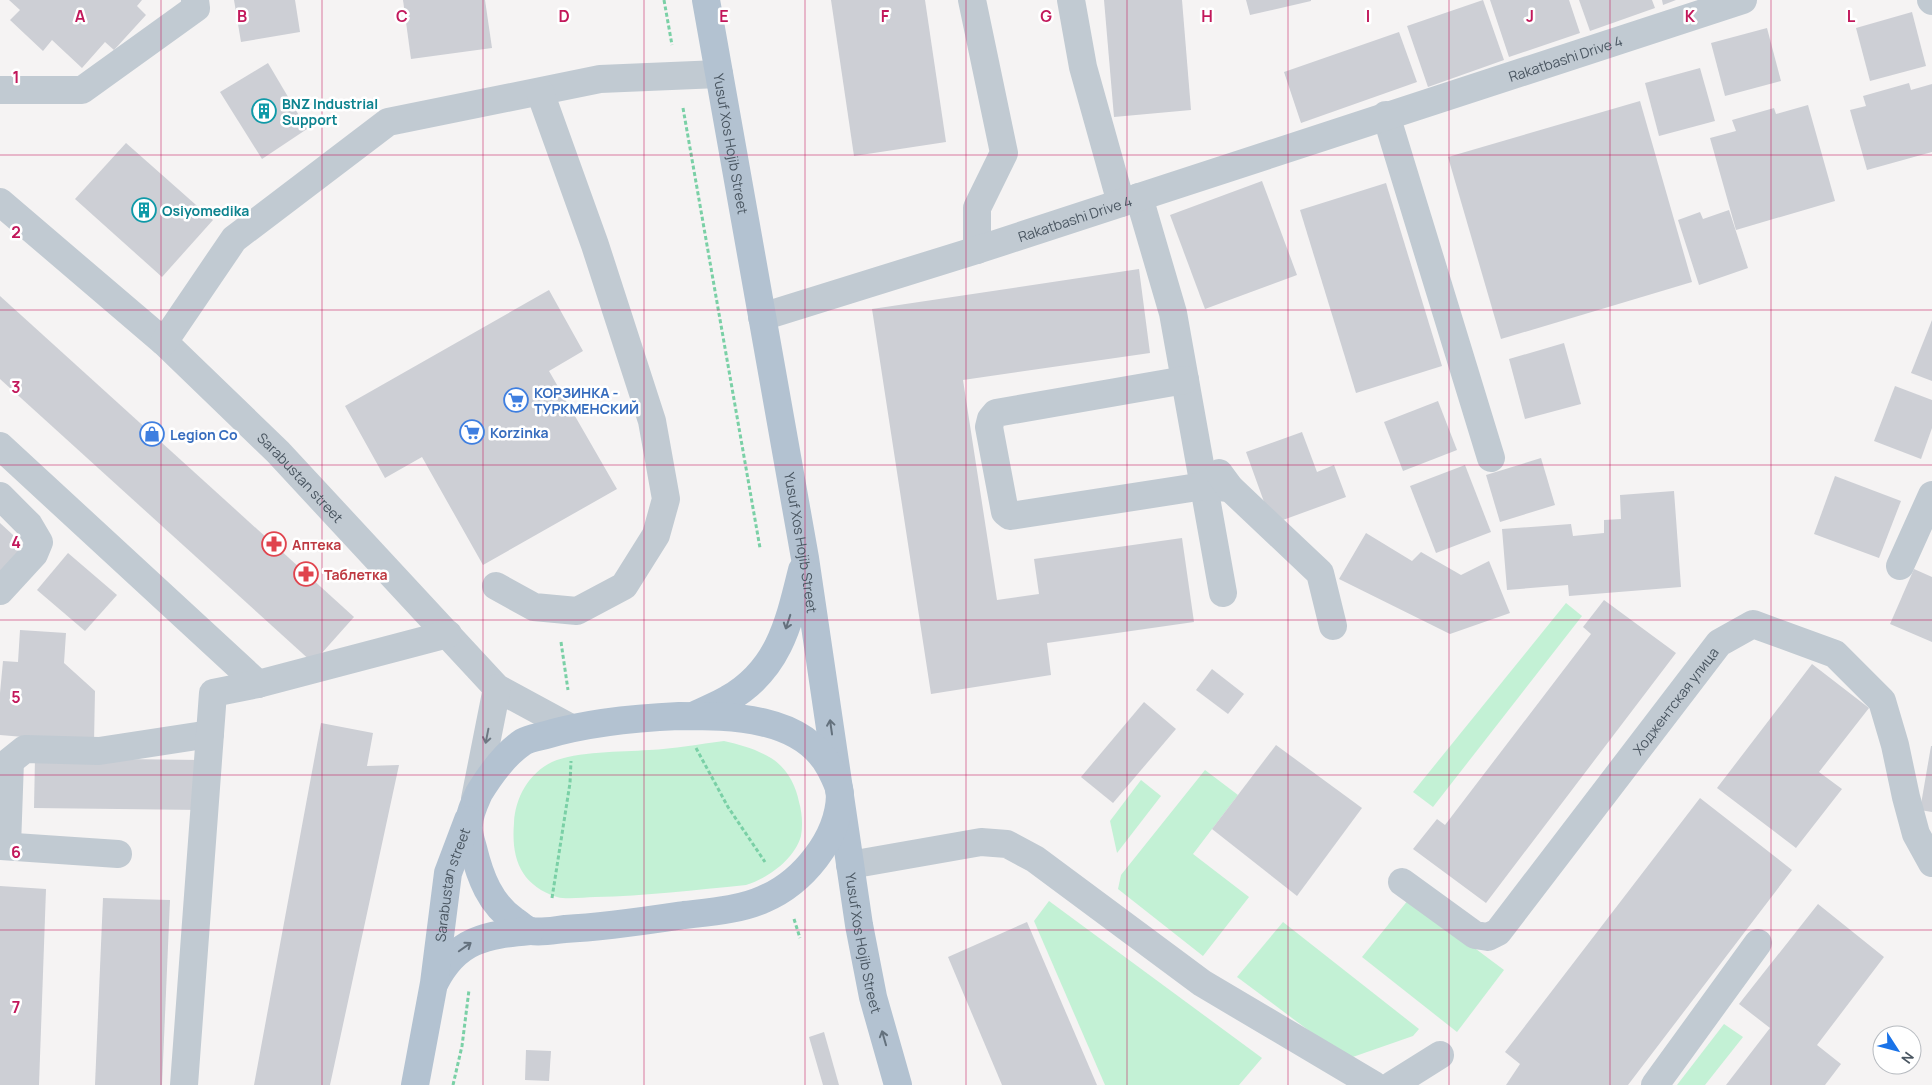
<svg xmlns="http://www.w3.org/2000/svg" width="1932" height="1085" font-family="Manrope,sans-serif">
<rect width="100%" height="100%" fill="#f5f3f3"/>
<g fill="#c3f1d5">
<path d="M1566,603L1582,616L1433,807L1413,792Z"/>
<path d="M724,741C741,745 756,749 771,758C786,767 796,785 799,802C802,812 803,825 801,836C794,860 768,878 746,885C696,890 645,896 595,897C584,897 568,900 557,897C521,885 511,859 514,823C515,798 529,773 552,762C577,751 621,752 649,750C674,749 699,744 724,741Z"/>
<path d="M1205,770L1238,795L1193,854L1249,897L1203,956L1118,889L1121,875Z"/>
<path d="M1141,780L1161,796L1117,853L1110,821Z"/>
<path d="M1409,899L1504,970L1457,1032L1362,957Z"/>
<path d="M1049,901L1262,1058L1239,1085H1105L1034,921Z"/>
<path d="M1283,922L1419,1029L1413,1036L1347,1059L1237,977Z"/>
<path d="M1724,1024L1743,1037L1705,1085H1677Z"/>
</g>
<g fill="#cdcfd5">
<path d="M9,0H142L137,6L146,15L114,50L105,42L82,68L52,40L43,51L10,20L20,10Z"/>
<path d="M234,0H295L300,32L241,42Z"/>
<path d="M403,0H485L492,48L411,59Z"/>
<path d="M831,0H925L946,142L854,156Z"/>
<path d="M1104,0H1182L1191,110L1114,117Z"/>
<path d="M1246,0H1311V1L1250,15Z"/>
<path d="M1483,0L1504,60L1428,87L1407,26Z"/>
<path d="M1490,0H1569L1580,33L1509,57Z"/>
<path d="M1579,0H1652L1655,8L1590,31Z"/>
<path d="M1662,0H1676L1663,5Z"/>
<path d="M1912,12L1926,66L1870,81L1856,28Z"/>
<path d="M1767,28L1781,81L1725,96L1711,43Z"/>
<path d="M1399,32L1417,82L1301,123L1284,72Z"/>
<path d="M268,63L307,129L262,159L220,92Z"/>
<path d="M1700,68L1715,121L1659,136L1645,83Z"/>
<path d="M1909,83L1911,90L1932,84V152L1867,170L1850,110L1866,106L1863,96Z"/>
<path d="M1640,101L1692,282L1501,339L1448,157Z"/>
<path d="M1808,105L1835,201L1736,230L1710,138L1736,131L1732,120L1774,108L1776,114Z"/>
<path d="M126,143L213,220L162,277L75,199Z"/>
<path d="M1262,181L1297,275L1205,309L1170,215Z"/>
<path d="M1386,183L1442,366L1356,393L1300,210Z"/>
<path d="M1729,210L1748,268L1699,285L1678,220L1700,212L1703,219Z"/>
<path d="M1139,269L1150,353L963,380L997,600L1039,594L1034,559L1182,538L1194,622L1047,643L1051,675L931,694L872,309Z"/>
<path d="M549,290L583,351L549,371L617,489L483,565L422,457L385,478L345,406Z"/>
<path d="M0,296L354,617L313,663L0,379Z"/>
<path d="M1932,320V381L1911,373Z"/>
<path d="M1564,343L1581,404L1525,419L1509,359Z"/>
<path d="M1895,386L1932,400V428L1921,459L1874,441Z"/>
<path d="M1438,401L1457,450L1403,471L1384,422Z"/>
<path d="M1302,432L1317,472L1334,465L1346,497L1272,524L1246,452Z"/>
<path d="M1541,458L1555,505L1500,522L1486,475Z"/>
<path d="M1465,465L1491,532L1436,553L1410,486Z"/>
<path d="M1835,476L1901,501L1879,558L1814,534Z"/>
<path d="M1674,491L1681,587L1569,596L1568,585L1507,590L1502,529L1571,524L1573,536L1604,533V520L1621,519L1620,495Z"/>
<path d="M0,523L25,546L0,574Z"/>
<path d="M1366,533L1412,561L1421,552L1461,575L1489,561L1510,613L1450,634L1339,579Z"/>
<path d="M68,553L117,595L85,631L37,590Z"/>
<path d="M1914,569L1932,577V642L1890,624Z"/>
<path d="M1604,600L1676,653L1486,903L1413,849L1437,819L1445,825L1591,634L1583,627Z"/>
<path d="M20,630L66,633L64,663L95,691L94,743L0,735V693L3,661L18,662Z"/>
<path d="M1812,664L1869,708L1819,772L1842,789L1796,848L1717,788Z"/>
<path d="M1212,669L1244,694L1228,714L1196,690Z"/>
<path d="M1144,702L1176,729L1113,803L1081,777Z"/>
<path d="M321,723L373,733L367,766L399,765L330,1085H254Z"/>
<path d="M1276,745L1362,808L1297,896L1212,829Z"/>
<path d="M1931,746H1932V812L1920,810Z"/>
<path d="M35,758L203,760L202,810L34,808Z"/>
<path d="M1700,798L1792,870L1628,1085H1506L1520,1064L1505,1052Z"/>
<path d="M0,886L46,889L39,1085H0Z"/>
<path d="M103,898L170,900L162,1085H95Z"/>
<path d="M1818,904L1884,957L1817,1045L1841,1064L1825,1085H1726L1770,1028L1739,1004Z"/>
<path d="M1027,922L1097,1085H1002L948,957Z"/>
<path d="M824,1032L839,1085H823L809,1037Z"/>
<path d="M526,1050L551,1051L549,1081L525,1080Z"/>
</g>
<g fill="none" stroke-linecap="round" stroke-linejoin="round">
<g stroke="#7ad0a6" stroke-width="3" stroke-dasharray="4 2.5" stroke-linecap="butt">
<path d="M664,0L672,45"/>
<path d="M683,108L760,548"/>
<path d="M561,642L568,690"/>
<path d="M696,748L728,807L765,862"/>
<path d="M552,898L570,783L571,761"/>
<path d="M794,919L800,938"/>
<path d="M453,1085L462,1046L469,990"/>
</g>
<g stroke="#c1cad2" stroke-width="28">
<path d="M972,0L1004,153L977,208V250"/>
<path d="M1071,0L1083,67L1121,203"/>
<path d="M1931,0L1932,1"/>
<path d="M0,90H82L196,8L195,0"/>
<path d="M1386,115L1491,458"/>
<path d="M1139,197L1173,313L1223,593"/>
<path id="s1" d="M0,202L164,342L278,452L497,688L571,728"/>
<path id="s2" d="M762,317L977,250L1743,0"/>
<path d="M164,342L234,239L388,122L600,79L719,74"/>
<path d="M1185,380L996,413L991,419L989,427L1005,512L1010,516L1204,486L1230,488"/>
<path d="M0,446L258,684"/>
<path d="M1219,473L1230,488L1320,573L1333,626"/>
<path d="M0,496L29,525L39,542L34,554L0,591"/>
<path d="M1900,566L1932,495"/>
<path d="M496,586L534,607L577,611L624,586L656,535L666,499L652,421L595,245L540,92"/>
<path d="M475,799L497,688"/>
<path d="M0,846L118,854"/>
<path d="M7,846L10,761L25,749L99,751L210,734"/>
<path d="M850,865L981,842L1007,844L1035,859L1202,983L1374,1085"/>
<path id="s3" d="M1402,882L1475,935L1488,937L1498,932L1719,643L1753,624L1835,654L1882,701L1895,745L1906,797L1916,834L1932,863"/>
<path d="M184,1085L213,693L258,684L448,634"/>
<path d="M1392,1085L1440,1055"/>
<path d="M1655,1085L1758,943"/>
</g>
<g stroke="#b3c2d1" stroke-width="28">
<path id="s4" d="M706,0L805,558L859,925L873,997L898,1085"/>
<path d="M697,714C707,709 718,705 728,699C779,670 789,623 802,570"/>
<path d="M679,716C731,716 802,716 830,768C834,776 840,787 840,795C839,839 802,883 764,899C740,910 710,912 684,915C644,921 605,927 565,929C555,930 541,933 531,931C526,930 519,924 515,921C490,904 480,877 473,848C471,841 468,832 469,825C469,814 475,802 479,793C490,775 505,754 523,742C530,738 539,737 546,735C589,722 635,718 679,716Z"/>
<path d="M435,982C457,939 486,935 530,931"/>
<path id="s5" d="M415,1085L434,983L448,873L468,820"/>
</g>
</g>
<defs><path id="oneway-shaft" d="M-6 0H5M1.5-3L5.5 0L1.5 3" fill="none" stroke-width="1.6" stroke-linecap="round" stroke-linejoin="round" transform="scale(1.25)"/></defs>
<g stroke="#64717d">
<use href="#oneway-shaft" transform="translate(788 622) rotate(108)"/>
<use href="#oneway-shaft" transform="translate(831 727) rotate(-98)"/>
<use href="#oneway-shaft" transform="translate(465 947) rotate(-35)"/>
<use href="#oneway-shaft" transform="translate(884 1038) rotate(-106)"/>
</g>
<use stroke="#6e7983" href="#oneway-shaft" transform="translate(487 736) rotate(101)"/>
<path fill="none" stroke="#c2185b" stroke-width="1" stroke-opacity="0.55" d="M161,0V1085M322,0V1085M483,0V1085M644,0V1085M805,0V1085M966,0V1085M1127,0V1085M1288,0V1085M1449,0V1085M1610,0V1085M1771,0V1085M0,155H1932M0,310H1932M0,465H1932M0,620H1932M0,775H1932M0,930H1932"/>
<defs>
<g id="building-ring" transform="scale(1.25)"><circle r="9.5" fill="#fff" stroke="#0f9aa8" stroke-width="1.5"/><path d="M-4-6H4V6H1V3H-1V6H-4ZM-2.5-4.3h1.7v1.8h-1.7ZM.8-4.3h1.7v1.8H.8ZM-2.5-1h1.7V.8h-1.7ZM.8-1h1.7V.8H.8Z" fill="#0f9aa8"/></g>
<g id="supermarket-ring" transform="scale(1.25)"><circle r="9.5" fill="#fff" stroke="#3f7fe0" stroke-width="1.5"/><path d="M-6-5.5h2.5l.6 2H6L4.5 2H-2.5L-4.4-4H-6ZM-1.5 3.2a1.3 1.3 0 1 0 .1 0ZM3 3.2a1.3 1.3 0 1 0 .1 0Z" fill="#3f7fe0"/></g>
<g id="shop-ring" transform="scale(1.25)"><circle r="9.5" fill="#fff" stroke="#3f7fe0" stroke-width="1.5"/><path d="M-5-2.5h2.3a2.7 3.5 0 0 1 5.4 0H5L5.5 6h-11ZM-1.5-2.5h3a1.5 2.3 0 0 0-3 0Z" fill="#3f7fe0"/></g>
<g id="pharmacy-ring" transform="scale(1.25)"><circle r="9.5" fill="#fff" stroke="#e0444e" stroke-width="1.5"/><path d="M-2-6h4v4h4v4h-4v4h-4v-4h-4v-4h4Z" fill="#e0444e"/></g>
</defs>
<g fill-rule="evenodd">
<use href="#building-ring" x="264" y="111"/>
<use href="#building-ring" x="144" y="210"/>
<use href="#supermarket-ring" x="516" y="400"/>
<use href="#supermarket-ring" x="472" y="432"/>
<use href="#shop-ring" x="152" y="434"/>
<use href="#pharmacy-ring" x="274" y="544"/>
<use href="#pharmacy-ring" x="306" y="574"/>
</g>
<g text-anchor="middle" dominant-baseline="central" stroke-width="5" stroke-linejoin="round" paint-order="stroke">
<g font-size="14" fill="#4a5661" stroke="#fff">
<text stroke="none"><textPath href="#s2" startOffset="844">Rakatbashi Drive 4</textPath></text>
<text stroke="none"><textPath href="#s4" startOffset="146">Yusuf Xos Hojib Street</textPath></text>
<text stroke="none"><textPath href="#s2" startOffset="328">Rakatbashi Drive 4</textPath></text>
<text stroke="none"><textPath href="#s1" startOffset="408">Sarabustan street</textPath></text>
<text stroke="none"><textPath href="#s4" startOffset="551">Yusuf Xos Hojib Street</textPath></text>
<text stroke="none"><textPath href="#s3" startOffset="406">Ходжентская улица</textPath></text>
<text stroke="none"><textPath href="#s5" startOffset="204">Sarabustan street</textPath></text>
<text stroke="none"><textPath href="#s4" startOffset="956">Yusuf Xos Hojib Street</textPath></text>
</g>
<g font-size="14" font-weight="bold" fill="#0d838f" stroke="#fff" text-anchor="start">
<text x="282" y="103">BNZ Industrial<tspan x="282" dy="16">Support</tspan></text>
<text x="162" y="210">Osiyomedika</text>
</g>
<g font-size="14" font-weight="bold" fill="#366cbe" stroke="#fff" text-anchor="start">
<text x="534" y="392">КОРЗИНКА -<tspan x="534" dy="16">ТУРКМЕНСКИЙ</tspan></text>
<text x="490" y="432">Korzinka</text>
<text x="170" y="434">Legion Co</text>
</g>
<g font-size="14" font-weight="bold" fill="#be3a42" stroke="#fff" text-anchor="start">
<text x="292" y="544">Аптека</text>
<text x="324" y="574">Таблетка</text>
</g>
</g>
<g font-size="16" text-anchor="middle" font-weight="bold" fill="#c2185b" stroke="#fff" stroke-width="5" stroke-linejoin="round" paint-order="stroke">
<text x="80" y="22">A</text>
<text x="242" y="22">B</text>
<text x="402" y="22">C</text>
<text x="564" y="22">D</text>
<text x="724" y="22">E</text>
<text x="885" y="22">F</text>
<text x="1046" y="22">G</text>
<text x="1207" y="22">H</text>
<text x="1368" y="22">I</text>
<text x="1530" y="22">J</text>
<text x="1690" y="22">K</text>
<text x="1851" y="22">L</text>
<text x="16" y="83">1</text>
<text x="16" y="238">2</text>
<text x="16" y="393">3</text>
<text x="16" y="548">4</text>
<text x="16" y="703">5</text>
<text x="16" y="858">6</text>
<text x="16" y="1013">7</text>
</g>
<g transform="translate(1897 1050) rotate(126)"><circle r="24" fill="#ffffff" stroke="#b7bbc0"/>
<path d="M0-4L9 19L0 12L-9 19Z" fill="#1a73e8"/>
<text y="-8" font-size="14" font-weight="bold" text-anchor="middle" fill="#4a5661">N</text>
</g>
</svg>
